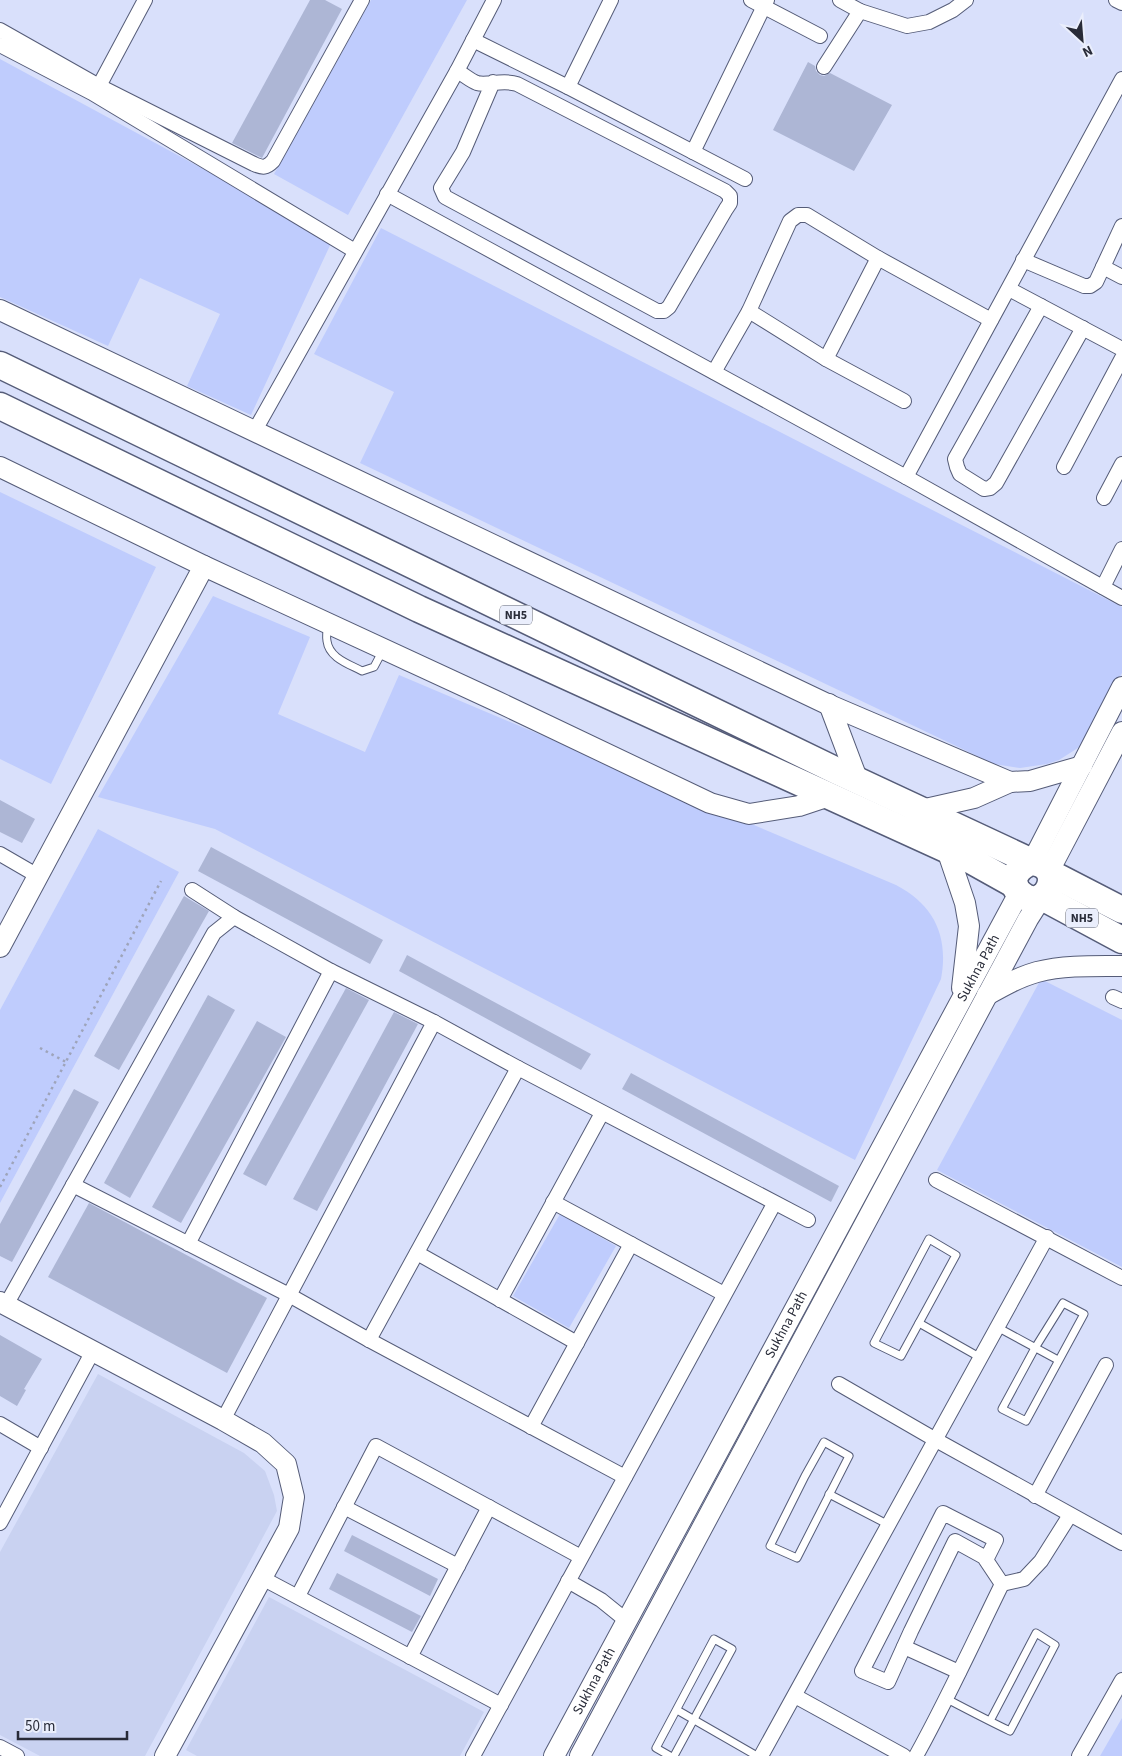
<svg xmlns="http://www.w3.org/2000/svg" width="1122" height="1756" font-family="'Source Sans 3',sans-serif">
<rect width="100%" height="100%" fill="#d9e0fb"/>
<g fill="#c9d2f1">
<path d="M98,1374L244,1453L265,1471L274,1495L277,1511L145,1756H40L0,1735V1552Z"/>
<path d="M269,1597L484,1712L460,1756H197L186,1750Z"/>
</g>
<g fill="#bfccfd">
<path d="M371,0H467L348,215L274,174Z"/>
<path d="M0,59L333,239L251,415L187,386L220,314L140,278L108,346L0,297Z"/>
<path d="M381,228L1122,607V673L1081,746L1059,760L1047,764L1020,768L994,764L360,463L394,392L314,354Z"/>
<path d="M0,492L156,567L51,784L0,759Z"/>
<path d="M213,596L310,637L278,714L365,752L399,675L896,885C934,905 949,936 941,979L855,1160L215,829L98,797Z"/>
<path d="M98,829L179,872L0,1203V1010Z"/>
<path d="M1041,979L1122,1020V1267L937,1170Z"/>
<path d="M560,1214L616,1246L569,1328L513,1296Z"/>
<path d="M1122,1718V1756H1100Z"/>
</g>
<g fill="#adb6d5">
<path d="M310,0H325L342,9L262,158L232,143Z"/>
<path d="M808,62L815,66L816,71L820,75L824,76L830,73L892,105L854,171L773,130Z"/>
<path d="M0,800L35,819L22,843L0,832Z"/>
<path d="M211,847L383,940L370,964L198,871Z"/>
<path d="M184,896L209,911L119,1070L94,1056Z"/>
<path d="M407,955L591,1054L581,1070L399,971Z"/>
<path d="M346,988L369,1000L266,1186L243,1174Z"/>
<path d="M208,995L235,1010L130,1198L104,1183Z"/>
<path d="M394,1012L418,1024L317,1211L293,1199Z"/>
<path d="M257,1021L286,1037L181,1223L152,1207Z"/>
<path d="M631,1073L839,1186L831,1202L622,1089Z"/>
<path d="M74,1089L99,1102L12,1262L0,1256V1224Z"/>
<path d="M89,1203L267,1298L227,1373L48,1277Z"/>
<path d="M0,1335L42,1359L24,1389L26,1390L17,1406L0,1396Z"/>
<path d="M352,1535L438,1579L430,1596L344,1551Z"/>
<path d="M337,1573L421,1616L412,1632L329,1589Z"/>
</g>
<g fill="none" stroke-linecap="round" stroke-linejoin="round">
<g stroke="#555c78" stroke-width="9">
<g id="lane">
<path d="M328,625C327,630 326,636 327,641C329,658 349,664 362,671L374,667L383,650"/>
<path d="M929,1239L956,1255L901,1356L874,1343Z"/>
<path d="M1063,1303L1084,1314L1026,1421L1002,1409L1035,1348Z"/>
<path d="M919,1323L981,1358"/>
<path d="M997,1327L1058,1360"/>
<path d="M824,1442L849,1456L797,1558L770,1546L805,1476Z"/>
<path d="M829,1494L889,1525"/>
<path d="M947,1699C968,1710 989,1721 1010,1731L1055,1645L1036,1633L990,1721"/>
<path d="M677,1710L757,1756"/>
<path d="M670,1756L656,1748L714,1639L732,1649L674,1756"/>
</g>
</g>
<g stroke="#555c78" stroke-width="16">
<g id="street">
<path d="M751,0L820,36"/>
<path d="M840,0L860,11L907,26L929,22L953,10L966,0"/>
<path d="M1116,0L1122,3"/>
<path d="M0,30L99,86L145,0"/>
<path d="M473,40L568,87L745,179"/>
<path d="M0,45L92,93L355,251"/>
<path d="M824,67L860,11"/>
<path d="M457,71C463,74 471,81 477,83C487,86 503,79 517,84L725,191L730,196V203L726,209L669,307L664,311H657L445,197L441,188L463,152L493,82"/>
<path d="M99,86L254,164C263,168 266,168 273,161L362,0"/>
<path d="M568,87L611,0"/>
<path d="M693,152L767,0"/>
<path d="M387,194L906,477L1122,598"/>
<path d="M1023,260L1084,286H1090L1096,282L1122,226"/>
<path d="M1103,267L1122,277"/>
<path d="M1009,289L1122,349"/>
<path d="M1041,306L955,459L957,467L960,474L984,489L990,488L996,483L1083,328"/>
<path d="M749,311L826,359L878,258"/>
<path d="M826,359L904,401"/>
<path d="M714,372L749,311L790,221L798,215H807L878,258L991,320"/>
<path d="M254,432L457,71L494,0"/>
<path d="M1064,467L1122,358"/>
<path d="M906,477L1122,79"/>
<path d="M1104,498L1122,464"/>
<path d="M1103,587L1122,549"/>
<path d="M0,854L38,876"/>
<path d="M192,890L234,917"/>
<path d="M1113,997L1122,1001"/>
<path d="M936,1180L1122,1278"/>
<path d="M73,1185L289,1295L369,1340L625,1477"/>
<path d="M553,1202L724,1294"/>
<path d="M188,1244L331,971"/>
<path d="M417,1253L577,1343"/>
<path d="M500,1300L602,1113"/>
<path d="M6,1305L214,933L234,917L331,971L434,1022L518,1068L808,1220"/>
<path d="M369,1340L518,1068"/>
<path d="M839,1384L936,1440L1122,1543"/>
<path d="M223,1420L434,1022"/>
<path d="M0,1424L41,1448"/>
<path d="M531,1427L631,1244"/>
<path d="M1035,1496L1106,1365"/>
<path d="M344,1507L458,1566"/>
<path d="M0,1523L93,1351"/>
<path d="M986,1560L996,1540L943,1513L862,1671L888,1682L911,1631L955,1541L984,1557L1002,1584"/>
<path d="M262,1578L501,1705"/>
<path d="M568,1581L601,1600L627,1621"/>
<path d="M1002,1584L1024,1579L1041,1561L1070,1515"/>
<path d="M298,1596L376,1446L581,1557"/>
<path d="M904,1647L959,1672"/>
<path d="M410,1657L489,1507"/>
<path d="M795,1696L904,1756"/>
<path d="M0,1747L17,1756"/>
<path d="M473,1756L774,1204"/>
<path d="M761,1756L1047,1237"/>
<path d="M916,1756C947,1700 974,1641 1002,1584"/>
<path d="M1079,1756L1122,1680"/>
</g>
</g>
<g stroke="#555c78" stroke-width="22">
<g id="secondary">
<path d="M0,310L825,703L1010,782L1030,781L1082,766"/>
<path d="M0,467L204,566L496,701L710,803L749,814L799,806L829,796"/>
<path d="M829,704L858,781"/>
<path d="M921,810L974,798L1010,782"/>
<path d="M947,850L965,903L969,926L962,988"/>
<path d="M1032,862L1122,687"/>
<path d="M1049,871L1122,732"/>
<path d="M0,947L204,566"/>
<path d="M987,995C1003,986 1019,977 1037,972C1064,965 1094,966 1122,966"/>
<path d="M0,1302L223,1420L263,1443L286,1464L294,1497L289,1528L165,1756"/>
<path id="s1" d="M554,1756L1019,893"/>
<path d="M580,1756L1028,919L1042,897"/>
</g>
</g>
<g stroke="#555c78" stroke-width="29">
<g id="highway">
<path d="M0,365L837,771L1032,862C1068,866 1046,915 1021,894C1006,882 1018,866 1032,862"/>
<path d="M0,406L419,609L972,861L1015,885"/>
<path d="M1050,873L1122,910"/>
<path d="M1042,897L1122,940"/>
</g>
</g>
<g stroke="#9ea4ba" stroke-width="2.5" stroke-dasharray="2.5 4" stroke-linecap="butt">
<path d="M40,1048L66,1062"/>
<path d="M0,1187L161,881"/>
</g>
<use href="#lane" stroke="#fff" stroke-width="7"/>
<use href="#street" stroke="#fff" stroke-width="14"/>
<use href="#secondary" stroke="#fff" stroke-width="20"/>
<use href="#highway" stroke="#fff" stroke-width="26"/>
</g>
<g text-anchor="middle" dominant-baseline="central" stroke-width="4" stroke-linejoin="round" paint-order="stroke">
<g fill="#eaeefc" stroke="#626673" stroke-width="1">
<rect x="500" y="605.5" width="32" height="19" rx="4"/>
<rect x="1066" y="908.5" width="32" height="19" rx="4"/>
</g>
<g font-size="12" font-weight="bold" fill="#282b38">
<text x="516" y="615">NH5</text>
<text x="1082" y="918">NH5</text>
</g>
<g font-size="14" fill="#282b38" stroke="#eaeefc">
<text stroke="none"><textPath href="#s1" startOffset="895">Sukhna Path</textPath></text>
<text stroke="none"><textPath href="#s1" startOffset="490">Sukhna Path</textPath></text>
<text stroke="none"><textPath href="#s1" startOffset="85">Sukhna Path</textPath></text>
</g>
</g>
<g transform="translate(1082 40) rotate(154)" stroke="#eaeefc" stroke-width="4" paint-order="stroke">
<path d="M0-4L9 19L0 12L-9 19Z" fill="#282b38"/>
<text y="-8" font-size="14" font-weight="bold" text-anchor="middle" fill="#282b38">N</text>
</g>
<path d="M18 1731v8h109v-8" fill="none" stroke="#282b38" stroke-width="2.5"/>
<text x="25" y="1731" font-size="15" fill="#282b38" stroke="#eaeefc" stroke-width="4" paint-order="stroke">50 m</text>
</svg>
